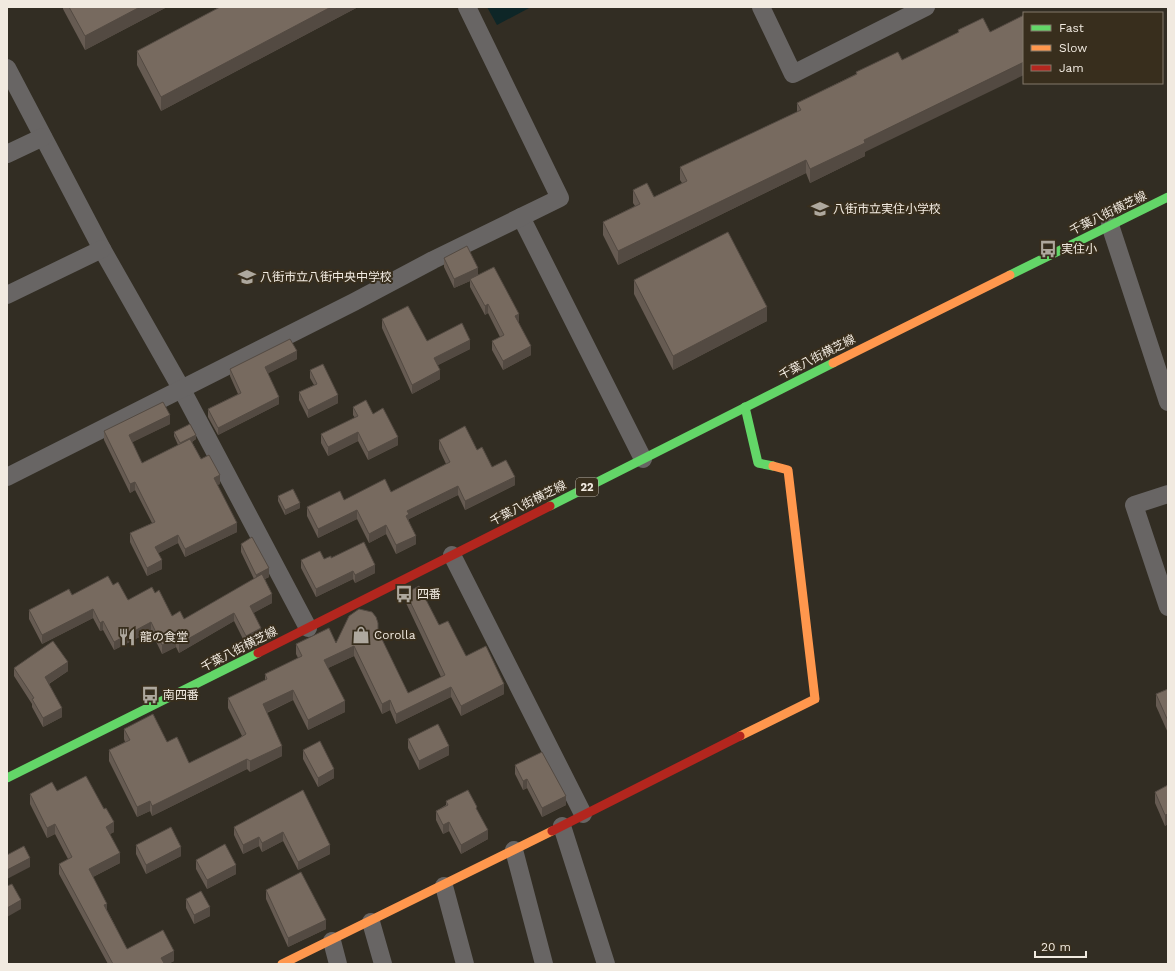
<svg xmlns="http://www.w3.org/2000/svg" width="1175" height="971" font-family="'Work Sans','Noto Sans JP',sans-serif">
<rect width="100%" height="100%" fill="#322d23"/>
<path fill="#0e2627" d="M487,7H531L497,25Z"/>
<g fill="none" stroke-linecap="round" stroke-linejoin="round">
<g stroke="#686564" stroke-width="18">
<path d="M761,7L793,74L926,7"/>
<path d="M7,68L102,249L181,388L308,628"/>
<path d="M7,154L43,137"/>
<path d="M521,217L643,459"/>
<path d="M1110,225L1168,402"/>
<path d="M7,295L102,249"/>
<path d="M7,477L354,302L433,260L560,198L467,7"/>
<path d="M1168,494L1134,505L1168,607"/>
<path d="M452,555L583,814"/>
<path d="M562,826L606,964"/>
<path d="M514,850L544,964"/>
<path d="M444,886L465,964"/>
<path d="M371,922L383,964"/>
<path d="M332,941L338,964"/>
</g>
<g stroke="#63d668" stroke-width="9">
<path d="M1010,275L1168,197"/>
<path d="M745,407L758,463L773,466"/>
<path d="M550,506L833,363"/>
<path d="M7,778L258,653"/>
</g>
<g stroke="#ff974d" stroke-width="9">
<path d="M833,363L1010,275"/>
<path d="M740,736L815,699L788,470L773,466"/>
<path d="M282,964L552,831"/>
</g>
<g stroke="#b3261e" stroke-width="9">
<path d="M258,653L550,506"/>
<path d="M552,831L740,736"/>
</g>
</g>
<g fill="#665b52">
<path d="M63,7H167L85,50L63,9Z"/>
<path d="M220,7H358L161,111L137,65V51Z"/>
<path d="M983,18L865,152V156L810,183L806,173L618,265L603,235V222L635,206L633,203V190L654,197L682,183L680,180V167L797,112V103L856,74V72L902,60L958,33V30Z"/>
<path d="M444,258L478,275L519,323L531,355L503,370L492,350V341L500,337L488,313L485,315L470,287V281L454,288L444,267Z"/>
<path d="M634,280L767,321L673,370L634,294Z"/>
<path d="M382,319L427,341L470,349L438,365L440,379L412,394L382,328Z"/>
<path d="M297,359L268,373L279,404L218,435L208,417V409L238,394L230,376V369Z"/>
<path d="M310,370L338,403L308,418L299,400V392L314,385L310,378Z"/>
<path d="M353,407L373,414L398,445L368,460L358,441L328,456L321,443V434L355,418L353,415Z"/>
<path d="M170,424L132,442L142,463L178,445L174,436V432L196,439L192,442L201,459L220,484L217,485L237,532L185,557L178,543L158,553L162,569L147,576L130,542V533L152,523L135,490L130,493L104,440V431Z"/>
<path d="M439,440L477,450L492,467L515,485L465,510L458,495L409,519V521L416,544L396,554L386,534L369,543L357,519L318,538L307,516V507L344,500L391,492L446,464L439,449Z"/>
<path d="M278,496L300,508L285,515L278,501Z"/>
<path d="M241,544L269,577L265,579L272,603L253,613L261,637L246,645L234,621L179,653L176,647L162,654L151,631L114,650L103,630L100,631L93,618L42,644L29,619V610L72,595L113,585L128,600L155,593L172,616L184,619L254,579L241,552Z"/>
<path d="M331,558L375,573L355,583L353,579L316,597L301,568V560L324,559Z"/>
<path d="M406,593L439,625L466,656L504,694L461,716L451,697L396,724L390,710L382,714L354,656L328,668L345,712L308,730L293,700L267,713L282,756L250,772L247,769L152,816L150,811L137,817L109,761V750L125,742L124,739V729L167,742L189,763L238,739L242,736L228,708V698L265,680V674L298,658L296,654V644L336,643L378,632L408,693L441,677L406,603Z"/>
<path d="M14,668L68,671L49,684L62,717L43,727L32,707V704L14,676Z"/>
<path d="M1168,689V733L1156,706V694Z"/>
<path d="M408,739L449,755L419,770L408,748Z"/>
<path d="M303,750L334,778L318,787L303,759Z"/>
<path d="M515,765L566,805L542,817L527,788L523,790L515,774Z"/>
<path d="M1168,785V824L1165,826L1155,803V792Z"/>
<path d="M303,790L330,854L298,870L283,841L262,852L259,846L243,854L234,835V827Z"/>
<path d="M57,791L114,832L110,834L120,863L93,877L107,910L127,949L174,961L168,964H108L59,874V864L68,859L55,834L47,838L30,804V794Z"/>
<path d="M446,801L477,810L488,839L461,854L449,831L443,834L436,820V811L446,805Z"/>
<path d="M136,845L181,856L146,874L136,854Z"/>
<path d="M196,860L236,874L207,889L196,869Z"/>
<path d="M266,890L326,929L288,947L266,899Z"/>
<path d="M186,899L210,916L194,924L186,908Z"/>
</g>
<g fill="#534a42">
<path d="M140,7H167L85,50V36Z"/>
<path d="M331,7H358L161,111V97Z"/>
<path d="M1024,62V75L865,152V156L810,183V169L864,140Z"/>
<path d="M806,160V173L618,265V251Z"/>
<path d="M478,268V277L470,279V281L454,288V279Z"/>
<path d="M488,304V313L485,315V306Z"/>
<path d="M767,307V321L673,370V356Z"/>
<path d="M519,314V323L515,316Z"/>
<path d="M470,340V349L434,367V358Z"/>
<path d="M531,346V355L503,370V361Z"/>
<path d="M297,351V359L265,375V367Z"/>
<path d="M440,370V379L412,394V385Z"/>
<path d="M338,395V403L308,418V410Z"/>
<path d="M279,397V404L218,435V428Z"/>
<path d="M170,415V424L129,444V435Z"/>
<path d="M358,432V441L328,456V447Z"/>
<path d="M196,435V439L180,448V443Z"/>
<path d="M398,437V445L368,460V452Z"/>
<path d="M220,475V484L214,486V478Z"/>
<path d="M515,477V485L465,510V501Z"/>
<path d="M135,482V490L130,493V484Z"/>
<path d="M458,486V495L409,519V523L406,516L407,511Z"/>
<path d="M300,503V508L285,515V510Z"/>
<path d="M357,510V519L318,538V529Z"/>
<path d="M237,523V532L185,557V549Z"/>
<path d="M386,525V534L369,543V534Z"/>
<path d="M178,535V543L155,555V547Z"/>
<path d="M416,536V544L396,554V545Z"/>
<path d="M162,560V569L147,576V568Z"/>
<path d="M375,565V573L355,583V575Z"/>
<path d="M269,568V577L256,583V575Z"/>
<path d="M353,571V579L316,597V589Z"/>
<path d="M272,594V603L250,615V606Z"/>
<path d="M93,609V618L42,644V635Z"/>
<path d="M234,613V621L179,653V644Z"/>
<path d="M103,621V630L100,631V623Z"/>
<path d="M151,622V631L114,650V642Z"/>
<path d="M261,628V637L246,645V636Z"/>
<path d="M176,638V647L162,654V645Z"/>
<path d="M354,646V656L324,670V660Z"/>
<path d="M68,662V671L45,686V677Z"/>
<path d="M504,684V694L461,716V706Z"/>
<path d="M451,687V697L396,724V714Z"/>
<path d="M293,690V700L263,714V704Z"/>
<path d="M390,700V710L382,714V704Z"/>
<path d="M345,701V712L308,730V720Z"/>
<path d="M62,708V717L43,727V718Z"/>
<path d="M282,746V756L250,772V761Z"/>
<path d="M449,746V755L419,770V761Z"/>
<path d="M247,759V769L152,816V806Z"/>
<path d="M334,769V778L318,787V778Z"/>
<path d="M527,779V788L523,790V781Z"/>
<path d="M566,796V805L542,817V808Z"/>
<path d="M150,801V811L137,817V807Z"/>
<path d="M1168,814V824L1165,826V815Z"/>
<path d="M114,822V832L106,836V827Z"/>
<path d="M449,822V831L443,834V825Z"/>
<path d="M55,824V834L47,838V828Z"/>
<path d="M488,830V839L461,854V845Z"/>
<path d="M283,832V841L262,852V843Z"/>
<path d="M259,837V846L243,854V845Z"/>
<path d="M330,845V854L298,870V862Z"/>
<path d="M181,847V856L146,874V865Z"/>
<path d="M120,853V863L89,879V869Z"/>
<path d="M30,858V867L7,879V870Z"/>
<path d="M236,865V874L207,889V880Z"/>
<path d="M21,900V909L7,917V908Z"/>
<path d="M107,904V913L104,905Z"/>
<path d="M210,907V916L194,924V915Z"/>
<path d="M326,920V929L288,947V938Z"/>
<path d="M174,951V961L168,964H161V958Z"/>
</g>
<g fill="#776a5f" stroke="#534a42">
<path d="M69,7H140L85,36Z"/>
<path d="M220,7H331L161,97L137,51Z"/>
<path d="M1024,15V62L864,140L865,143L810,169L806,160L618,251L603,222L640,204L633,190L647,183L654,197L687,181L680,167L801,110L797,103L857,74L856,72L898,52L902,60L959,32L958,30L983,18L990,32Z"/>
<path d="M728,232L767,307L673,356L634,280Z"/>
<path d="M467,246L478,268L454,279L444,258Z"/>
<path d="M494,267L519,314L515,316L531,346L503,361L492,341L504,335L488,304L485,306L470,279Z"/>
<path d="M408,306L427,341L462,323L470,340L434,358L440,370L412,385L382,319Z"/>
<path d="M290,339L297,351L265,367L279,397L218,428L208,409L241,393L230,369Z"/>
<path d="M323,364L338,395L308,410L299,392L317,384L310,370Z"/>
<path d="M366,400L373,414L383,408L398,437L368,452L358,432L328,447L321,434L358,416L353,407Z"/>
<path d="M163,402L170,415L129,435L142,463L190,439L201,459L209,455L220,475L214,478L237,523L185,549L178,535L155,547L162,560L147,568L130,533L155,522L135,482L130,484L104,431Z"/>
<path d="M190,424L196,435L180,443L174,432Z"/>
<path d="M465,426L477,450L482,447L492,467L506,460L515,477L465,501L458,486L407,511L409,514L406,516L416,536L396,545L386,525L369,534L357,510L318,529L307,507L340,491L344,500L385,479L391,492L450,462L439,440Z"/>
<path d="M293,489L300,503L285,510L278,496Z"/>
<path d="M252,537L269,568L256,575L241,544Z"/>
<path d="M364,542L375,565L355,575L353,571L316,589L301,560L320,551L324,559L331,556V558Z"/>
<path d="M262,574L272,594L250,606L261,628L246,636L234,613L179,644L176,638L162,645L151,622L114,642L103,621L100,623L93,609L42,635L29,610L69,589L72,595L108,576L113,585L118,582L128,600L152,587L155,593L159,590L172,616L180,611L184,619Z"/>
<path d="M419,586L439,625L448,621L466,656L486,646L504,684L461,706L451,687L396,714L390,700L382,704L354,646L324,660L345,701L308,720L293,690L263,704L282,746L250,761L247,759L152,806L150,801L137,807L109,750L130,740L124,729L153,714L167,742L177,737L189,763L238,739L246,734L228,698L267,679L265,674L302,656L296,644L329,628L336,643L349,616L359,609L372,612L376,617L378,623V631L408,693L445,675L406,593Z"/>
<path d="M53,641L68,662L45,677L62,708L43,718L32,699L34,698L14,668Z"/>
<path d="M1168,689V721L1156,694Z"/>
<path d="M438,724L449,746L419,761L408,739Z"/>
<path d="M320,741L334,769L318,778L303,750Z"/>
<path d="M542,752L566,796L542,808L527,779L523,781L515,765Z"/>
<path d="M86,776L104,809L106,808L114,822L106,827L120,853L89,869L107,904L104,905L127,949L163,930L174,951L161,958L164,963L162,964H113L59,864L72,857L55,824L47,828L30,794L52,782L57,791Z"/>
<path d="M1168,785V814L1165,815L1155,792Z"/>
<path d="M303,790L330,845L298,862L283,832L262,843L259,837L243,845L234,827Z"/>
<path d="M468,790L477,807L476,808L488,830L461,845L449,822L443,825L436,811L448,805L446,801Z"/>
<path d="M171,827L181,847L146,865L136,845Z"/>
<path d="M225,844L236,865L207,880L196,860Z"/>
<path d="M24,846L30,858L7,870V855Z"/>
<path d="M301,872L326,920L288,938L266,890Z"/>
<path d="M12,884L21,900L7,908V886Z"/>
<path d="M201,891L210,907L194,915L186,899Z"/>
</g>
<defs>
<g id="school-bare" transform="scale(1.38)"><path d="M0-5L7-2L0 1L-7-2ZM-4 1L0 2.5L4 1V4Q0 6-4 4Z" fill="#aea89e" stroke="#382e1d" stroke-width="2.5" paint-order="stroke"/></g>
<g id="bus-bare" transform="scale(1.38)"><path d="M-5-6H5V4H4V6H2V4H-2V6H-4V4H-5ZM-3.5-4V0h7V-4ZM-3.5 1.2v1.5H-2V1.2ZM2 1.2v1.5H3.5V1.2Z" fill="#aea89e" stroke="#382e1d" stroke-width="2.5" paint-order="stroke"/></g>
<g id="shop-bare" transform="scale(1.38)"><path d="M-5-2.5h2.3a2.7 3.5 0 0 1 5.4 0H5L5.5 6h-11ZM-1.5-2.5h3a1.5 2.3 0 0 0-3 0Z" fill="#aea89e" stroke="#382e1d" stroke-width="2.5" paint-order="stroke"/></g>
<g id="restaurant-bare" transform="scale(1.38)"><path d="M-5-6h1v4h1v-4h1v4h1v-4h1v5L-1.5 .5V6h-2V.5L-5-1ZM5-6V6H3V1.5H1.5Q1.5-4 5-6Z" fill="#aea89e" stroke="#382e1d" stroke-width="2.5" paint-order="stroke"/></g>
</defs>
<g fill-rule="evenodd">
<use href="#school-bare" x="820" y="209"/>
<use href="#bus-bare" x="1048" y="249"/>
<use href="#school-bare" x="247" y="277"/>
<use href="#bus-bare" x="404" y="594"/>
<use href="#shop-bare" x="361" y="635"/>
<use href="#restaurant-bare" x="127" y="637"/>
<use href="#bus-bare" x="150" y="695"/>
</g>
<g text-anchor="middle" dominant-baseline="central" stroke-width="4" stroke-linejoin="round" paint-order="stroke">
<rect fill="#382e1d" stroke="#bab2a6" stroke-width="1" x="576" y="478" width="22" height="18" rx="3"/>
<g font-size="11" font-weight="bold" fill="#f1eae0">
<text x="587" y="487">22</text>
</g>
<g font-size="12" fill="#f1eae0" stroke="#382e1d" text-anchor="start">
<text x="833" y="209">八街市立実住小学校</text>
<text x="1061" y="249">実住小</text>
<text x="260" y="277">八街市立八街中央中学校</text>
<text x="417" y="594">四番</text>
<text x="374" y="635">Corolla</text>
<text x="140" y="637">龍の食堂</text>
<text x="163" y="695">南四番</text>
</g>
<g font-size="12" fill="#f1eae0" stroke="#382e1d">
<text transform="translate(1108 213) rotate(-26)">千葉八街横芝線</text>
<text transform="translate(817 357) rotate(-27)">千葉八街横芝線</text>
<text transform="translate(528 503) rotate(-27)">千葉八街横芝線</text>
<text transform="translate(239 649) rotate(-27)">千葉八街横芝線</text>
</g>
</g>
<rect width="1175" height="971" fill="none" stroke="#f1eae0" stroke-width="16"/>
<rect x="1023" y="12" width="140" height="72" fill="#382e1d" stroke="#82796b"/>
<rect x="1031" y="25" width="20" height="6" fill="#63d668" stroke="#82796b"/>
<text x="1059" y="32" font-size="12" fill="#f1eae0">Fast</text>
<rect x="1031" y="45" width="20" height="6" fill="#ff974d" stroke="#82796b"/>
<text x="1059" y="52" font-size="12" fill="#f1eae0">Slow</text>
<rect x="1031" y="65" width="20" height="6" fill="#b3261e" stroke="#82796b"/>
<text x="1059" y="72" font-size="12" fill="#f1eae0">Jam</text>
<path d="M1035 951v6h51v-6" fill="none" stroke="#f1eae0" stroke-width="2"/>
<text x="1041" y="951" font-size="12" fill="#f1eae0" stroke="#382e1d" stroke-width="3" paint-order="stroke">20 m</text>
</svg>
